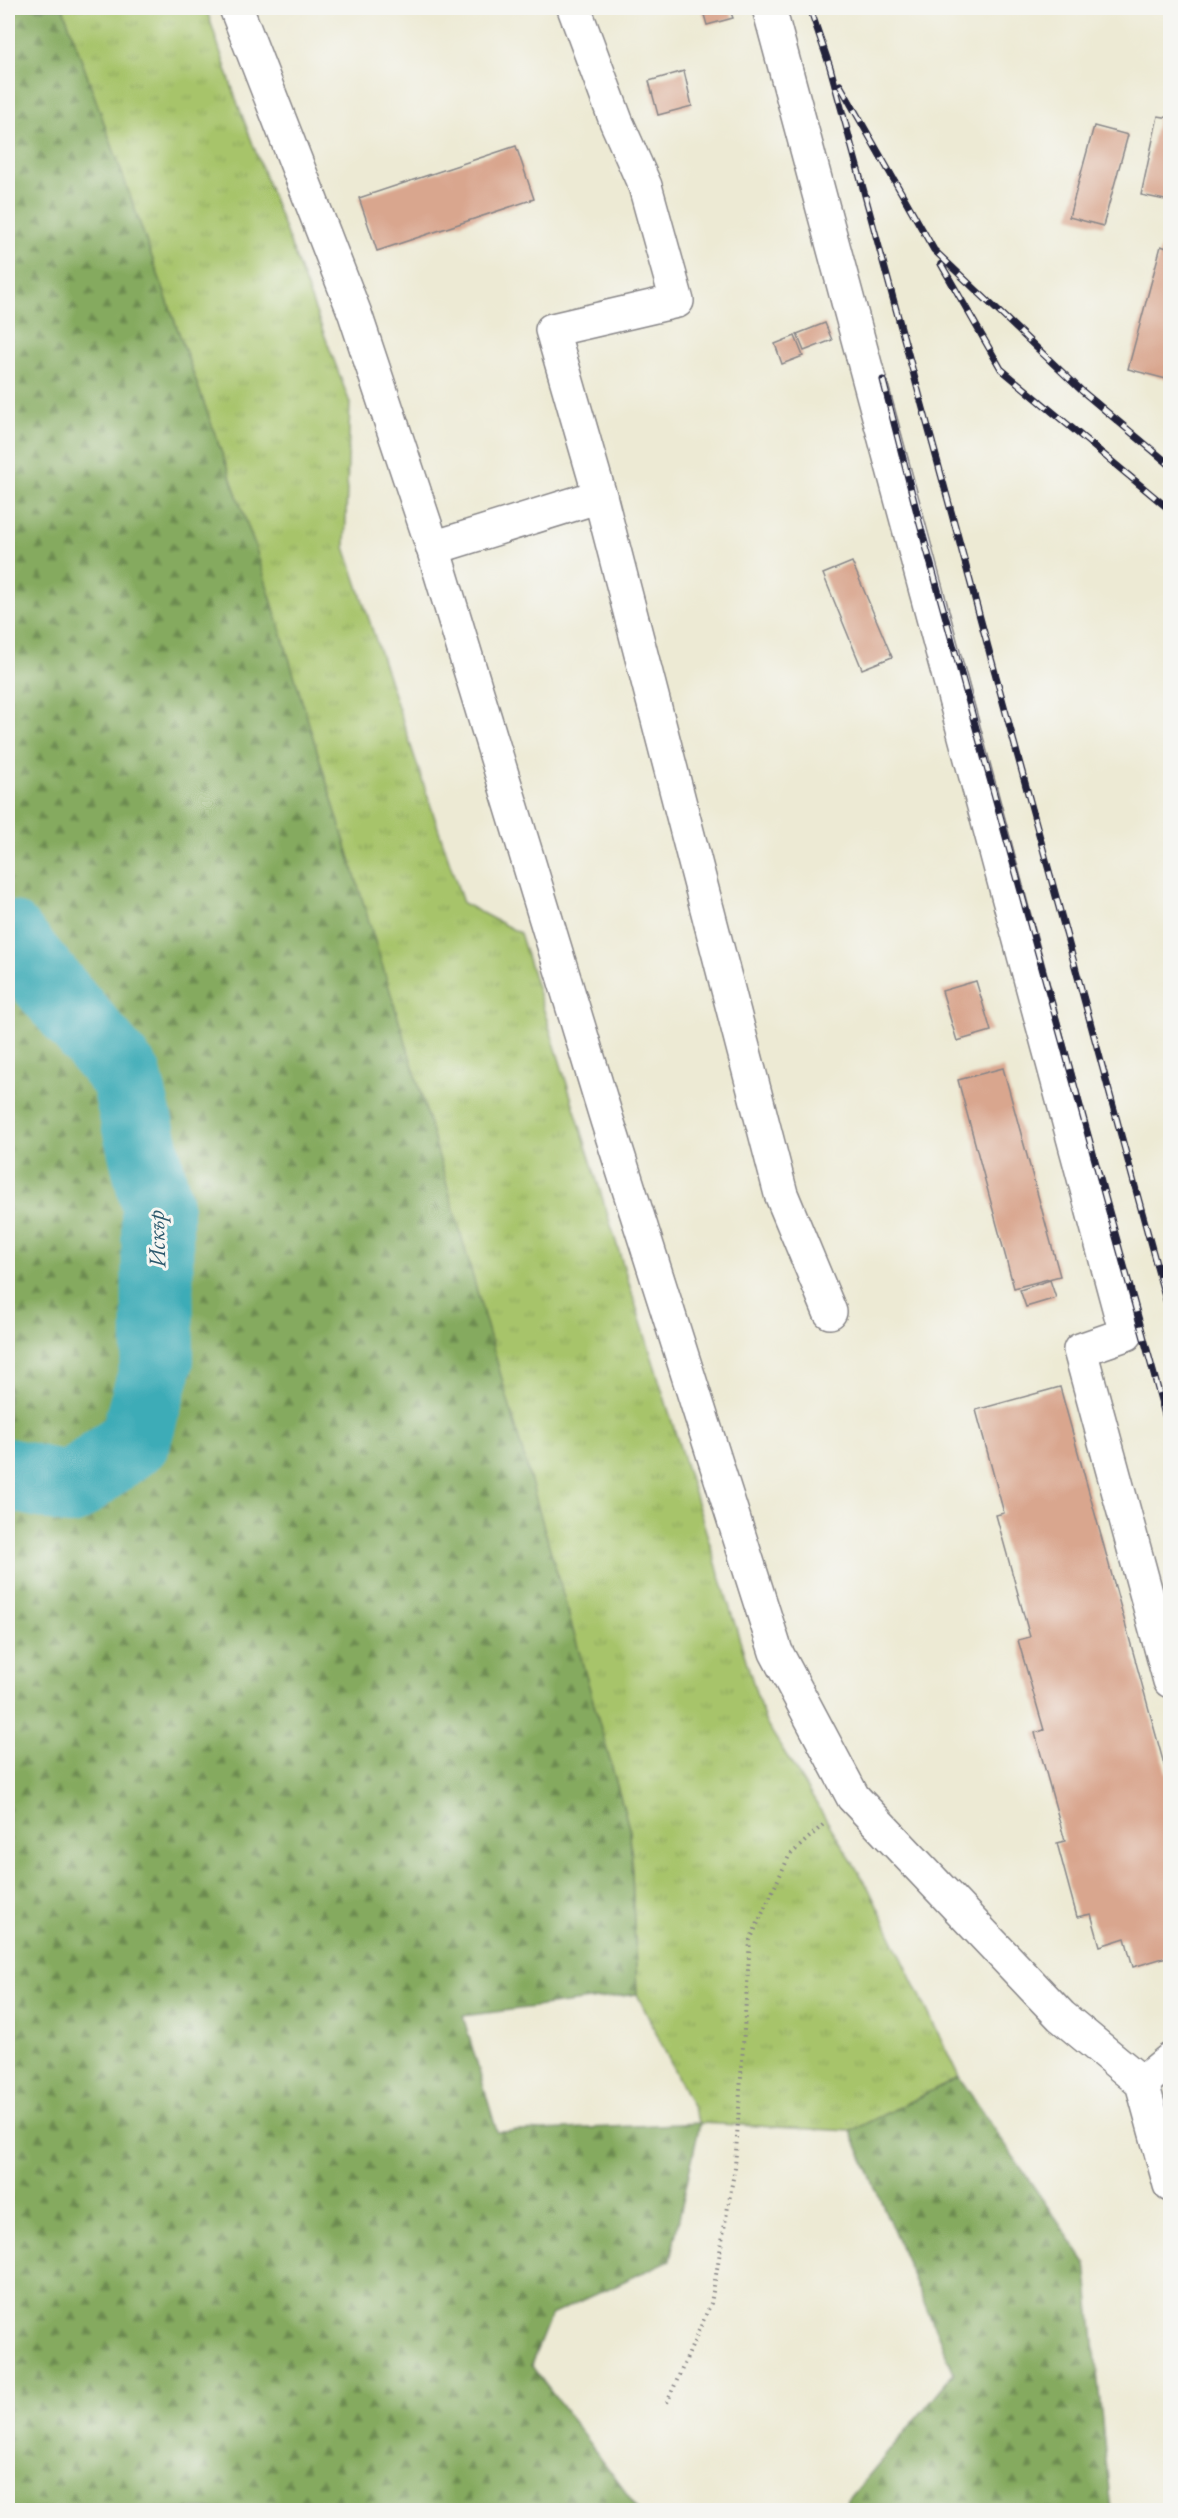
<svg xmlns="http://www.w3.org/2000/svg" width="1178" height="2518" font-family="'EB Garamond',serif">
<defs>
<pattern id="grass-tufts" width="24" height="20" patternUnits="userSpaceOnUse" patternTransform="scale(1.5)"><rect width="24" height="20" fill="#a7c46b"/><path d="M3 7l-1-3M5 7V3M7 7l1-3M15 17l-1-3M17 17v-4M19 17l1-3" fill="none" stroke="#8fa85e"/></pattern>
<pattern id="forest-firs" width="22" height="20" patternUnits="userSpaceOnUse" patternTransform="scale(1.5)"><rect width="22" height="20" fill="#85aa5f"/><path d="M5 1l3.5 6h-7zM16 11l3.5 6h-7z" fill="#6c8a50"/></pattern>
</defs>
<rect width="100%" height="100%" fill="#f6f6f2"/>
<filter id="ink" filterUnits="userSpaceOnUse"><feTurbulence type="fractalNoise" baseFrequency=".0167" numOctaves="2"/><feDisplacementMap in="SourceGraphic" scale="12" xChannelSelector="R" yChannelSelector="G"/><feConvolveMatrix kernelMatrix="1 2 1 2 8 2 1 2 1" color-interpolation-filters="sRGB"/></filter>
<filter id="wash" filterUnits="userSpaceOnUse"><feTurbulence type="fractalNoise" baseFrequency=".008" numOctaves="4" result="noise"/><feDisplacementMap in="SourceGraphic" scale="24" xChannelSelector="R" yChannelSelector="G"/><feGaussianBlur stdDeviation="1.35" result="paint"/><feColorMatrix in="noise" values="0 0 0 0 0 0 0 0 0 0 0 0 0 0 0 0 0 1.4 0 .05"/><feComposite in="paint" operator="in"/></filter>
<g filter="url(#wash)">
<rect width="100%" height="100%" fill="#edead4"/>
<path fill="url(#grass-tufts)" stroke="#647353" stroke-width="1.5" d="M63,8H206L236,99L350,403L345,547L463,903L520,933L765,1721L868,1887L959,2077L851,2131L700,2123L637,1994L630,1831Z"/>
<g fill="url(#forest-firs)" stroke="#54664d" stroke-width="1.5">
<path d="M8,8H63L255,546L418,1083L630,1831L637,1994L463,2016L497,2132L700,2123L670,2260L551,2315L531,2365L639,2510H8Z"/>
<path d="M959,2077L1086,2263L1111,2510H840L954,2373L851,2131Z"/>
</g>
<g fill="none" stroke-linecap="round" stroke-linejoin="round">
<path stroke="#3cacb7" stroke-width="72" d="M8,936L126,1077L157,1206L158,1360L135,1440L70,1489L8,1474"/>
</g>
<g id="blocks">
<g fill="#d9a68e">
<path d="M702,8H729L733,18L707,25Z"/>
<path d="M684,71L692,106L658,115L649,81Z"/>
<path d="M1158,116L1170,118V201L1141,195Z"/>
<path d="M1094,126L1128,135L1103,226L1069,217Z"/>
<path d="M516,146L534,199L377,251L359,198Z"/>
<path d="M1161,246L1170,249V380L1128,369Z"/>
<path d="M825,323L832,340L804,351L797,334Z"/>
<path d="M795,336L803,356L782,364L775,344Z"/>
<path d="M852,562L892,657L862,669L823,574Z"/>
<path d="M976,981L991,1031L957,1041L942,991Z"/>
<path d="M1003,1068L1060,1276L1014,1288L958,1080Z"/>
<path d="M1050,1280L1056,1298L1026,1307L1020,1290Z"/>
<path d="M1060,1387L1170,1786V1956L1133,1967L1125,1938L1100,1946L1091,1914L1077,1917L1057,1843L1065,1841L1035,1733L1044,1730L1018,1640L1030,1637L996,1515L1004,1513L976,1410Z"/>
</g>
</g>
</g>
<g filter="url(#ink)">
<use href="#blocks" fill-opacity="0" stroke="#888688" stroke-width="1.5"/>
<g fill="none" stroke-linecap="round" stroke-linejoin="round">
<g stroke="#888688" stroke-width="36">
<g id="minor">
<path d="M236,8L355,314L433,548L607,1120L776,1652L853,1797L1061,2016L1142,2083L1170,2185"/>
<path d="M574,8L616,121L645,186L677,301L552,330L600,496"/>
<path d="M769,8L1126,1334L1080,1350L1170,1681"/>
<path d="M433,548L600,496L781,1194L830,1312"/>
<path d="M1142,2083L1170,2060"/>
</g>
</g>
<path stroke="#888688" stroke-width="4" stroke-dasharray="1.5 4.5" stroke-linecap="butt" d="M667,2403L711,2303L735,2167L750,1940L789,1856L826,1822"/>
<use href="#minor" stroke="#fff" stroke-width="33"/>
<g stroke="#22223b" stroke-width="7">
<g id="rail">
<path d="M810,8L830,67L1170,1315"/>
<path d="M840,85L934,250L1082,391L1170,465"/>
<path d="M941,264L1001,369L1170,510"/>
<path d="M883,380L919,521L1170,1433"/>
</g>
</g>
<use href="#rail" stroke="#f6f6f2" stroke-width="4.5" stroke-dasharray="14" stroke-linecap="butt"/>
</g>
</g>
<g text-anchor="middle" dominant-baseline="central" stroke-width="6" stroke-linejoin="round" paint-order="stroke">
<g font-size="24" font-style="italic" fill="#2c596d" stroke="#f6f6f2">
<text transform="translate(156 1239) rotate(-92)">Искър</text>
</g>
</g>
<rect width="1178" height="2518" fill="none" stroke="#f6f6f2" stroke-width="30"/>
</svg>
